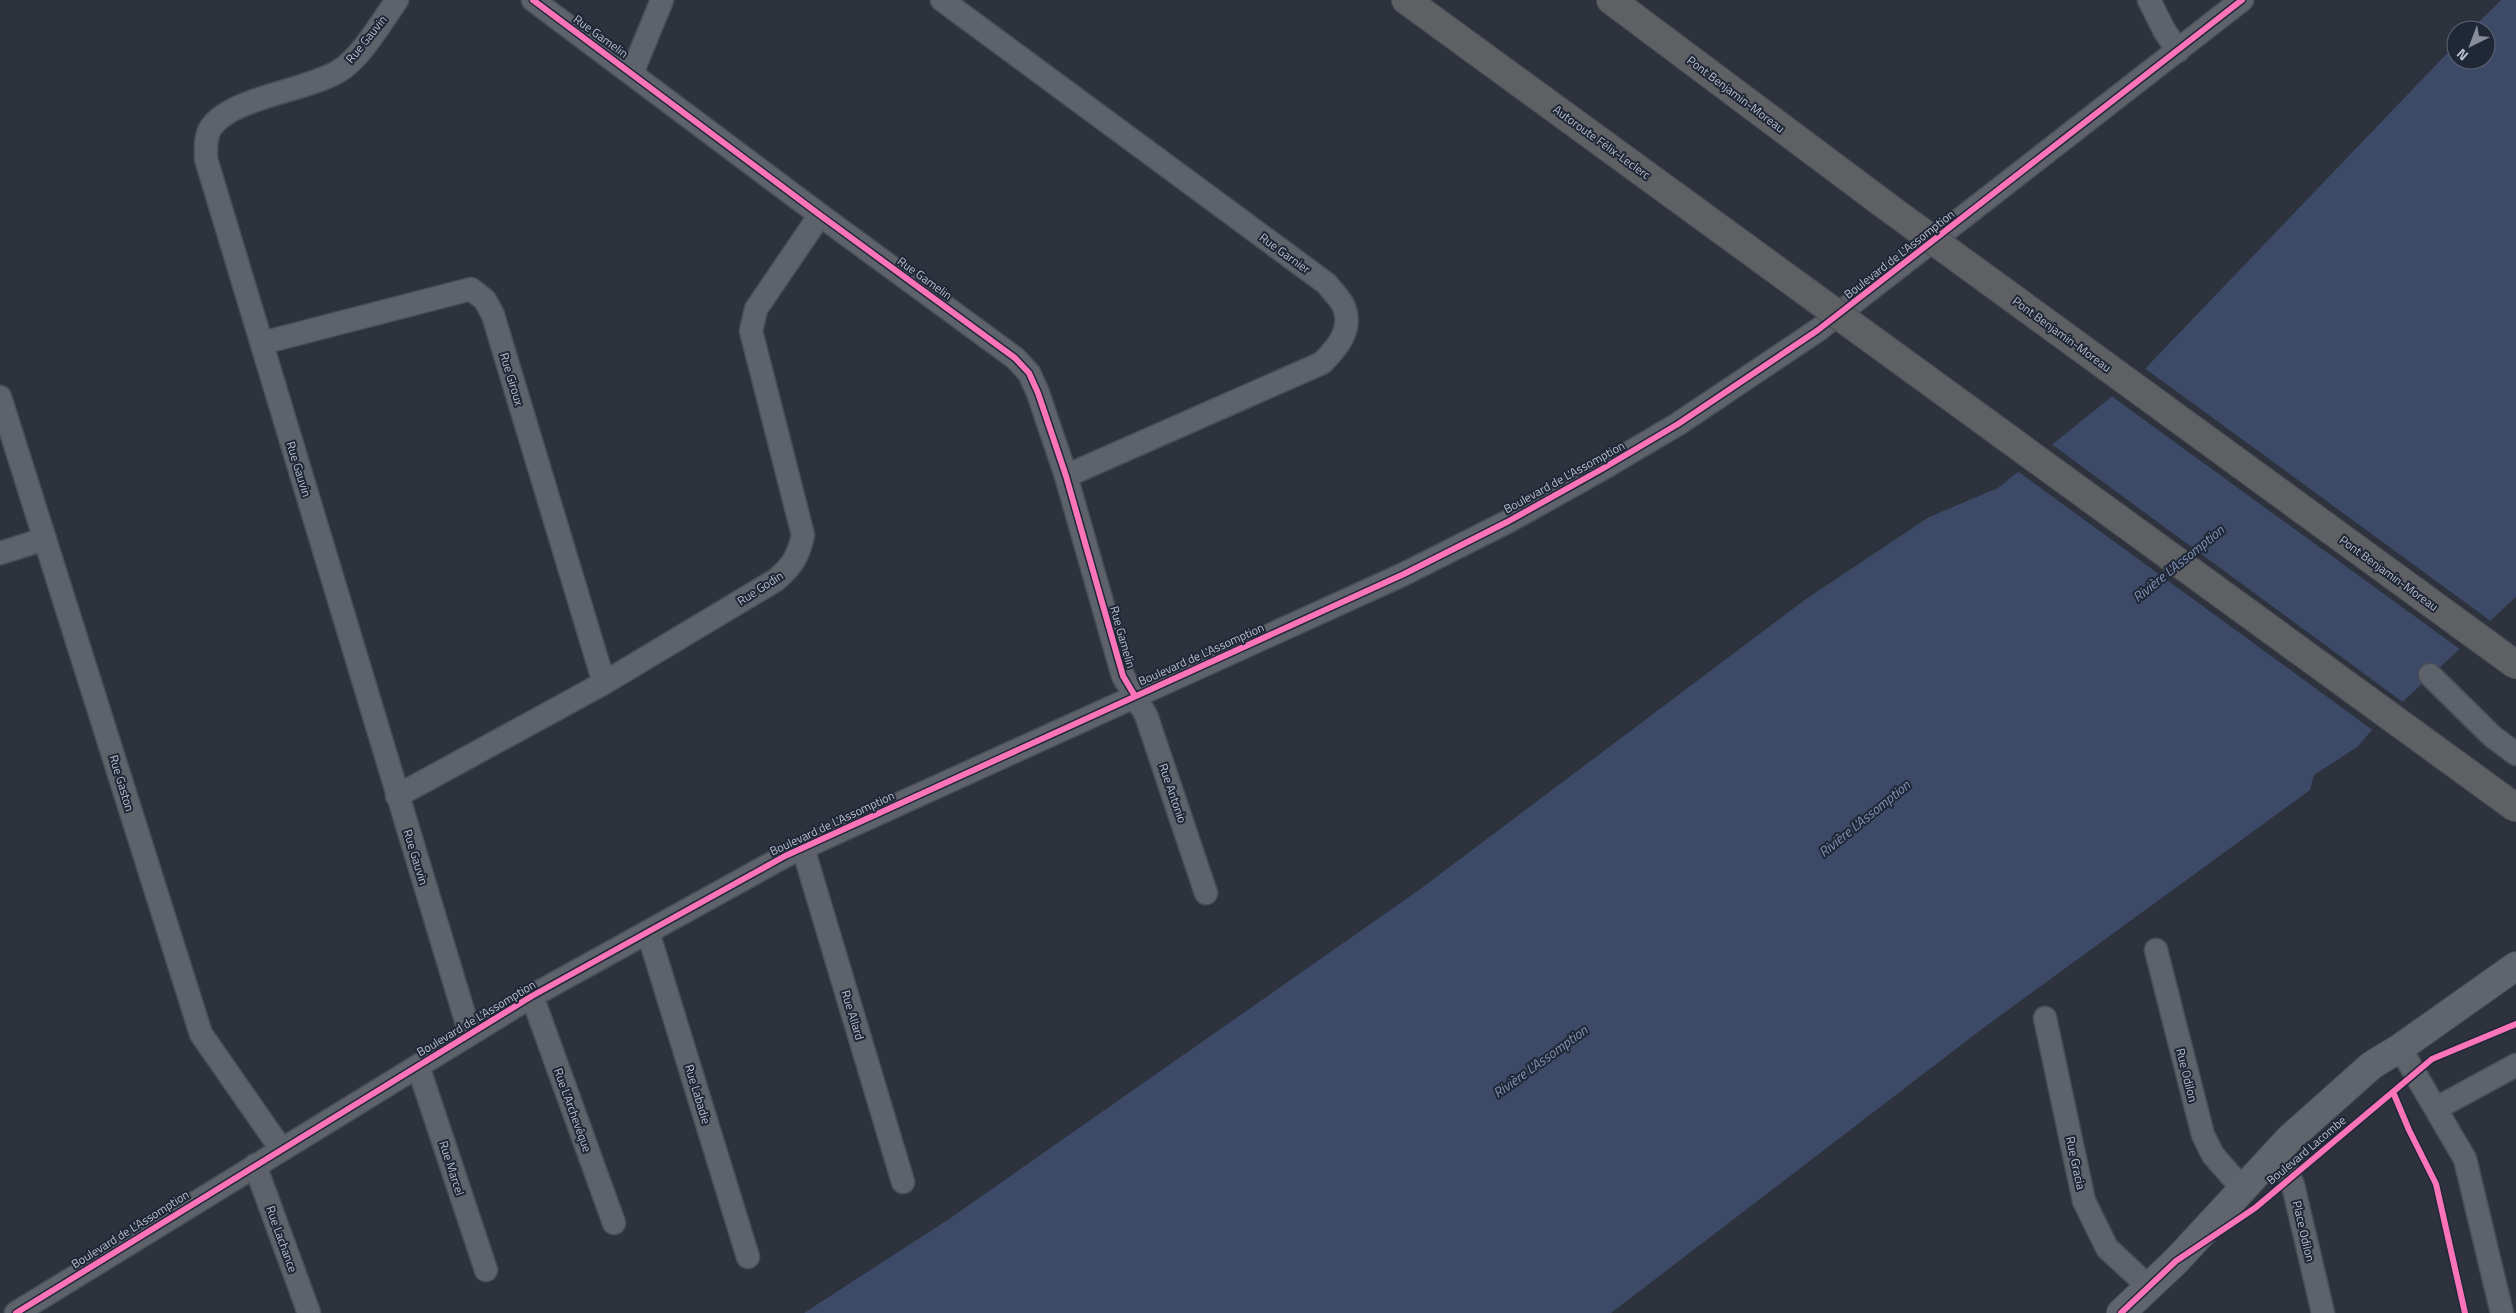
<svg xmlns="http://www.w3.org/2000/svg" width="2516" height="1313" font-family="'Titillium Web',sans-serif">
<rect width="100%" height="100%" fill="#2d323d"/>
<path fill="#3c4a67" d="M2501,0H2516V597L2372,730L2357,747L2314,775L2310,790L1982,1029L1611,1313H804L949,1219L1419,890L1806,599L1929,517L1998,488L2141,373L2456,44V60H2486V30H2471Z"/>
<g fill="#2d323d">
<path d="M2143,367L2302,483L2492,622L2461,650L2110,395Z"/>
<path d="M2050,443L2404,703L2374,731L2016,470Z"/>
</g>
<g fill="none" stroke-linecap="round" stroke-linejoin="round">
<g stroke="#4a4e56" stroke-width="25">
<g id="minor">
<path d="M397,0C382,21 361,58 339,71C306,91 234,97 212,126C205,135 206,147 206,159L470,1034"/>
<path d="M533,0L820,215L1015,358L1029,373L1038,393L1066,476L1123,676L1146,715L1206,893"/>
<path d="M942,0L1327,284C1332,291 1341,299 1344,307C1353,330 1337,348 1322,363L1066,476"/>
<path d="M2149,0L2164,30L2178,51"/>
<path d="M632,73L662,0"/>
<path d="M262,343L471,289L485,300L493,315L604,683"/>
<path d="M0,397L201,1034L281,1149"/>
<path d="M0,553L45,539"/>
<path d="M2430,675L2492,736L2516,754"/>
<path d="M397,796L604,683L776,580C793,565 798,557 803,535L751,331L756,309L820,215"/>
<path d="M803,848L903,1182"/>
<path d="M648,932L748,1257"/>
<path d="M2156,950L2203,1135L2213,1155L2242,1188"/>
<path d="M532,996L614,1223"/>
<path d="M2045,1018L2084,1201L2107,1248L2149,1287"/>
<path d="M2400,1048L2465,1159L2502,1313"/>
<path d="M418,1066L486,1270"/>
<path d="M2437,1108L2516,1065"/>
<path d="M2274,1155L2289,1175L2293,1185L2323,1313"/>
<path d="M255,1165L309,1313"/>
<path d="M16,1313L532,996L785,856L1404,574L1509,521L1602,469L1678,424L1818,330L2242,0"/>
</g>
</g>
<g stroke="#4b4f59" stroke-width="30">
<path id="major" d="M2121,1313L2176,1261L2290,1138L2372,1065L2400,1048L2516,966"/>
</g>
<g stroke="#4a4e58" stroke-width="30">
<g id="highway">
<path d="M1406,0L1797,285"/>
<path d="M1611,0L1889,208"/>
</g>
</g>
<use href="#minor" stroke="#5e626a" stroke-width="22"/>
<use href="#major" stroke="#60646c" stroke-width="28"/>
<use href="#highway" stroke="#5e6063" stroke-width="28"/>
<g stroke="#4a4e58" stroke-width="30" stroke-linecap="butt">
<g id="highway-bridge">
<path d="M1889,208L2516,665"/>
<path d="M1797,285L2516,808"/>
</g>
</g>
<use href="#highway-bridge" stroke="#5e6063" stroke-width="28"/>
<g stroke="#202838" stroke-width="9">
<g id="cycleway">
<path d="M533,0L820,215L1015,358L1029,373L1038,393L1066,476L1123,676L1135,696"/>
<path d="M2393,1092L2409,1130L2436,1184L2465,1313"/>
<path d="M16,1313L532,996L785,856L1404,574L1509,521L1602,469L1678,424L1818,330L2242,0"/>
<path d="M2121,1313L2176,1261L2255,1208L2432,1059L2516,1024"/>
</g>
</g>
<use href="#cycleway" stroke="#fb73b8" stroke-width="6"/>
</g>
<g text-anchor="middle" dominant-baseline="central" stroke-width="4" stroke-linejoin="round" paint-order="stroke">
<g font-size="12" fill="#b9becc" stroke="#202838">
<text transform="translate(601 36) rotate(36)">Rue Gamelin</text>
<text transform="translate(366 39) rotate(-51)">Rue Gauvin</text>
<text transform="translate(1736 94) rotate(37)">Pont Benjamin-Moreau</text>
<text transform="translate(1602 142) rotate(36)">Autoroute Félix-Leclerc</text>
<text transform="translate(1285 253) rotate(36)">Rue Garnier</text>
<text transform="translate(1899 254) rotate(-38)">Boulevard de L'Assomption</text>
<text transform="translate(925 278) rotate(36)">Rue Gamelin</text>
<text transform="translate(2062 334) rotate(36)">Pont Benjamin-Moreau</text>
<text transform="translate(512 379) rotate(73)">Rue Giroux</text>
<text transform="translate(299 469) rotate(73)">Rue Gauvin</text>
<text transform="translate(1564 477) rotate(-29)">Boulevard de L'Assomption</text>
<text transform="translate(2389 573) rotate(36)">Pont Benjamin-Moreau</text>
<text transform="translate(760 588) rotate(-33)">Rue Godin</text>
<text transform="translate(1123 637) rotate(74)">Rue Gamelin</text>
<text transform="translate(1201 654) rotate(-24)">Boulevard de L'Assomption</text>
<text transform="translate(122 783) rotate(73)">Rue Gaston</text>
<text transform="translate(1173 793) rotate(71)">Rue Antonio</text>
<text transform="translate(832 823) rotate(-25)">Boulevard de L'Assomption</text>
<text transform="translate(416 857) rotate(73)">Rue Gauvin</text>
<text transform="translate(853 1015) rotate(73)">Rue Allard</text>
<text transform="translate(476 1018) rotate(-31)">Boulevard de L'Assomption</text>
<text transform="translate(2187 1075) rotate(76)">Rue Odilon</text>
<text transform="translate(698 1094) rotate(73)">Rue Labadie</text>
<text transform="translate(573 1110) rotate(70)">Rue L'Archevêque</text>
<text transform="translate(2306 1150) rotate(-40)">Boulevard Lacombe</text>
<text transform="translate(2076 1163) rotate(78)">Rue Gracia</text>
<text transform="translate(452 1168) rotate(72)">Rue Marcel</text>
<text transform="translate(130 1229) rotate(-32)">Boulevard de L'Assomption</text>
<text transform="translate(2304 1231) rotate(77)">Place Odilon</text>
<text transform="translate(282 1239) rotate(70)">Rue Lachance</text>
</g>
<g font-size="14" font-style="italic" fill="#8191b3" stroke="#202838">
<text transform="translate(2178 563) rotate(-39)">Rivière L'Assomption</text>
<text transform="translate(1864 818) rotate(-39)">Rivière L'Assomption</text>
<text transform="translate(1540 1061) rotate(-36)">Rivière L'Assomption</text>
</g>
</g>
<g transform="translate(2471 45) rotate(222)"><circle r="24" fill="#202838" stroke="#5d6473"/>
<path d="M0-4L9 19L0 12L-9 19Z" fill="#888d9a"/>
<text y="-8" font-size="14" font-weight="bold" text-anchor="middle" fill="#b9becc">N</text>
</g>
</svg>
